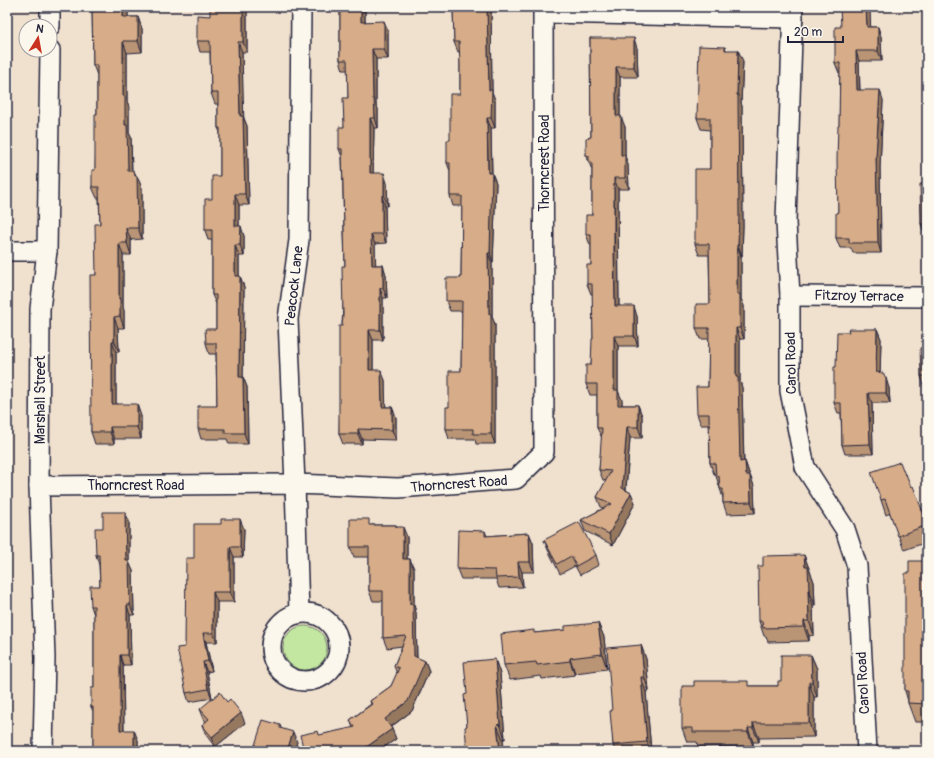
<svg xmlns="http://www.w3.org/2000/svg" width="934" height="758" font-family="Pangolin,sans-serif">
<rect width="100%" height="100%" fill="#f0e0ce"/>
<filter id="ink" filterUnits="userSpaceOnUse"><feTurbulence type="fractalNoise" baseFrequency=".025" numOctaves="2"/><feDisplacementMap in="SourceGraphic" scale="8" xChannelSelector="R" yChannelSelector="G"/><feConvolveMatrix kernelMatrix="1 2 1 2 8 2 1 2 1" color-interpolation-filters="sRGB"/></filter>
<g filter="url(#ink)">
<circle fill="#c3e7a0" stroke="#72846e" cx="305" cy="648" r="22"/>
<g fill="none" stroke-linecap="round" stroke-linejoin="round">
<g stroke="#22223b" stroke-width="22">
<g id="street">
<path d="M793,7L786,222L790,296V391L805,467L845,529L857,566L867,751"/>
<path d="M544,13L793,18"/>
<path d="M50,26V7"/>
<path d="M7,251H47"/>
<path d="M790,296L927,297"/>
<path d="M39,486L295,484L398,488L516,479L544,452L543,7"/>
<circle cx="305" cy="647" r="34"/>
<path d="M299,613L295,484L288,319L299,240L301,7"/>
<path d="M43,751L45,658L39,486L40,309L47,251L50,50"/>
</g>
</g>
<use href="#street" stroke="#fbf7ec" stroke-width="19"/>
</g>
<g fill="#b99475" stroke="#22223b">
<path d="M92,7H128V17H138L142,29V52L127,53V101L129,107V133L131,137L132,171H134L142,188V239L131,240V255H123V307L124,311V328H118L119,352H116V404L141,416V439H114V444H95L91,432L96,275L100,224L99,198H97L92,187L95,170L97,114V75L93,65Z"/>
<path d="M340,7H365V22L388,31V59H376V105L378,109V128H374L373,173L387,183L388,206H385L386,243L375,244V265H383L386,275L387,298H383V340H373V370L385,380V407H392L396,417V440L362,439V444H343L339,434L342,326L345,266L342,157L339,149L344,127L348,98V70H343L340,60Z"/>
<path d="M453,7H491L492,92L495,100V128H491L492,173L496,183L493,263H492V317L495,324V444H476L475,439H449L446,429L449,407L461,371L462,311H450L446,301L461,278L462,206H453L450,196V171L447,163L450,140L460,94V52H458L454,42Z"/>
<path d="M247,9V52H242L243,116L247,126L249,205H239V226L244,236V256H239V276H240L244,287L243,377L247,387L248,444H229L227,439H201L198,429L217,406L216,354H209L206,343L216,329V304L212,295V240H208L205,230L212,199L220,176V132L218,128V104H215L211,93L210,52H200L197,41L210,16Z"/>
<path d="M841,27H878L881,37L882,61H859L860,90L883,100L880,167L881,253H853L851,248H840L836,238L838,213L840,73H839L835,63Z"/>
<path d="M590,38L637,48L638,77H620V116L625,127V156L628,165L629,189H618L619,306L637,316L638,346H618V391L622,400V405H638L642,416V438H630L626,490L631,493L635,503L613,545L585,531L581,520L604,508L601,507L597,497L606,481L603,480L599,470L602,438L597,428V395H590L586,384L591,365L593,339V294H591L587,284L591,265V245H590L586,234L592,215V170L586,155L591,137Z"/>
<path d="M725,47L726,50L743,61L741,103L742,106L743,226L742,256H741V299L744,306V339H740V381L742,388L744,461H745L749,473L750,475L754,486L755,513L727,514L723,503V498L716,476L715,474H714L710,463L709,425H701L697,414L708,387L709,339H700L696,328L710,304L709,255H699L695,244L710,169V130L701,129L697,118Z"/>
<path d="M927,184V234H924L921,224Z"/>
<path d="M877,329L881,339L880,372L889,388L890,403H872L873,454H845L842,445L841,413H838L834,403L849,332Z"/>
<path d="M927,347V386H924L921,376Z"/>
<path d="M905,474L911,487L927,523V542L904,550L890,513L886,515L881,500Z"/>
<path d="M129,521V562L133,571L134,615H130L131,665H123L124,730L138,740V751H93V711L91,707L94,688V615L91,606L100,586L99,565L96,555L103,528Z"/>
<path d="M371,525H396L397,527L407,537V559H410L414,569V605L416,613L417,658L425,661L429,671L412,711L391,727L392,729L396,739L379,751H304L320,735L353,728L350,720L371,704L370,701L391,686L397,674L394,666L402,646L387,648L383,638V601H373L369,591V557H354L350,547Z"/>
<path d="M244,529L243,557H234V602H217V642H206L212,671L207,672L212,698L189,702L186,693L185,647L194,558Z"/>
<path d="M485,531L487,536L529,533L533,543L534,572H522L523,587L499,588L496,579H461L457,569Z"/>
<path d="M544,540L596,555L599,565L580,575L575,566L560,574L548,550Z"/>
<path d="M804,555L814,582L815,605H813L814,635L809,636V641L768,642L766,636H764L759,621Z"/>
<path d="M927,561V722H915L908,703V701L905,691L909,573Z"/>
<path d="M598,623L604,637L607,669L575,673V675L542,679L541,676L510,680L504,665L535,633L565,630Z"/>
<path d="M641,645L646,659L649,691L646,692L651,751H615L613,745L612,711Z"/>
<path d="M811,655L817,669V697H814V737L759,738V742H753V746L698,747L697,742H687L682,728L749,686H778L781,681Z"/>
<path d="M495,659L500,674L505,739H503L504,751H467V694Z"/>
<path d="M200,709L245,723L215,747L206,735L202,725L206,722L204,719Z"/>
<path d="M280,725L281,728L297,742L294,751H255L254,748Z"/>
</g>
<g fill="#96785f" stroke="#22223b">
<path d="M123,7H128V29L123,17Z"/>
<path d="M243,7H246L247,9V52L243,42Z"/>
<path d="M361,7H365V32L361,22Z"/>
<path d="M487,7H491L492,92L495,100V128L491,118L489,90Z"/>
<path d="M866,7H870L871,37L867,27Z"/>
<path d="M138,17L142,29V52L138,41Z"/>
<path d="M384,21L388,31V59L384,49Z"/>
<path d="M878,27L881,37L882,61L878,51Z"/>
<path d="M634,38L637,48L638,77L634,67Z"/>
<path d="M123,41L127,53V101L129,107V133L131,137L132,182L128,171L123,96Z"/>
<path d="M238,42L242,52L244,126L240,116Z"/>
<path d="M372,49L376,59V105L378,109V128L375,118L373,99Z"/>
<path d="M738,50L743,61L741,103L742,106L743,226L742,256L738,245L737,95Z"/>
<path d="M856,51L859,61L860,100L857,90Z"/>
<path d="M616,67L620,77V127L616,116Z"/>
<path d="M880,90L883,100L880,167L881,253L878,243L876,157Z"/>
<path d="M243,116L247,126L249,205L245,194Z"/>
<path d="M621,116L625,127V156L628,165L629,189L625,178L621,155Z"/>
<path d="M370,118L374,128L373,183L370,173Z"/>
<path d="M487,118L491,128L492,180V173L496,183L493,263L490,253Z"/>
<path d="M134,171L137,179V176L142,188V239L138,228Z"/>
<path d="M384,173L387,183L388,206L384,196Z"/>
<path d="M614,178L618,189L619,317L615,306Z"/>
<path d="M235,194L239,205V237L235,226Z"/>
<path d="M382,196L385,206L386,243L382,234Z"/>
<path d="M241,226L244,236V256L240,245Z"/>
<path d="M126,228L131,240V255L127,243Z"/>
<path d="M371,234L375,244L376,275L372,265Z"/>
<path d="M119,243L123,255V307L124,311V328L120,316L119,299Z"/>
<path d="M235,245L239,256V287L235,276Z"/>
<path d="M737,245L741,256V299L744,306V339L740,328L737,294Z"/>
<path d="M488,253L492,263V317L495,324V444L491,434L489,314Z"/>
<path d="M383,265L386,275L387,298L383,288Z"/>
<path d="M240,276L244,287L243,387L239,377Z"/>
<path d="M380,288L383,298V340L380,330Z"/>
<path d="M634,306L637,316L638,346L634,336Z"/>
<path d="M114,317L118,328L119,352L114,341Z"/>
<path d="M736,328L740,339V381L742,388L744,473L740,462L736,377Z"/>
<path d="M877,329L881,339L880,382L876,372Z"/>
<path d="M369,330L373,340V380L369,370Z"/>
<path d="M614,336L618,346V391L622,400V416L618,405L614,390Z"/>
<path d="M112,341L116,352V416L112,404Z"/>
<path d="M381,370L385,380L386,416L382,407Z"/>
<path d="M243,377L247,387L248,444L244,433Z"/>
<path d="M886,378L889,388L890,403L886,393Z"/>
<path d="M868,393L872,403L873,454L870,444Z"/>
<path d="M137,404L141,416V439L137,427Z"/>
<path d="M638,405L642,416V438L638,427Z"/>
<path d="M392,407L396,417V440L392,430Z"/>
<path d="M110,427L114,439V444L110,432Z"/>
<path d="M627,427L630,438L625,499L622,488Z"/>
<path d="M358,429L362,439V444L358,434Z"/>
<path d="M745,461L749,473L750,486L746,475Z"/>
<path d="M750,475L754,486L755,513L751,502Z"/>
<path d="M631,493L635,503L613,545L609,534Z"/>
<path d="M125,512L129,521V562L133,571L134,615L130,605L126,561Z"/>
<path d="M240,519L244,529L243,557L240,547Z"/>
<path d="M403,527L407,537V569L403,559Z"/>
<path d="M529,533L533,543L534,572L530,562Z"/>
<path d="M230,547L234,557V602L230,592Z"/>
<path d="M804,555L814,582L815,605L809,590L805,567Z"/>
<path d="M410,559L414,569V605L416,613L417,666L414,656L410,604Z"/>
<path d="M518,562L522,572L523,587L519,577Z"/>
<path d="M808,590L813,605L814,635L809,621Z"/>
<path d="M213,592L217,602V642L213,633Z"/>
<path d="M127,605L130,615L131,665L127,655Z"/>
<path d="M804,621L809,636V641L804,627Z"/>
<path d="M598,623L604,637L607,669L602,654Z"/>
<path d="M203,633L206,642L212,671L208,661Z"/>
<path d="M641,645L646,659L649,691L644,677Z"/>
<path d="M120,655L123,665L124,740L120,730Z"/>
<path d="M811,655L817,669V697L812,682Z"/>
<path d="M570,658L575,673V675L570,661Z"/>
<path d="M495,659L500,674L505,739L500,724Z"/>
<path d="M425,661L429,671L412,711L389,728L385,719Z"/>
<path d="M203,662L207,672L212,698L208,689Z"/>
<path d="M641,677L646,692L651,751H650L647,742Z"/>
<path d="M809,682L814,697V737L809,723Z"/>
<path d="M241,713L245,723L215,747L212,737Z"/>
<path d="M753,723L759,738V742L753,728Z"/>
<path d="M497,725L503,739L504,751H500Z"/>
<path d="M748,728L753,742V746L748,732Z"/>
<path d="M392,729L396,739L379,751H367L365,748Z"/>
<path d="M134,730L138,740V751H134Z"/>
<path d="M293,732L297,742L294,751H287Z"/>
</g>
<g fill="#d7ac88" stroke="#22223b">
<path d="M92,7H123V17H138V41H123V96H125V125H127L128,171H134L135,176H137L138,228H126L127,243H119V299H120V316L114,317V341H112V404H137V427H110V432H91L90,275H96L95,224H100L99,187H92V170H95V114H97V65H93Z"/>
<path d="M210,7H243V42H238L240,116H243L245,194H235V226H241L240,245H235V276H240L239,377H243L244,433H225V429H198V406H217L216,343H206L205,329H216V295H212V230H205V199H212V176H220V128H218V93H211L210,41H197V15L210,16Z"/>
<path d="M340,7H361V22L384,21V49H372L373,99H374L375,118H370V173H384V196H382V234H371L372,265H383V288H380V330H369V370H381L382,407H392V430L358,429V434H339V326H342L343,314L342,266H345L342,149H339V127H344L343,98H348L347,60H340Z"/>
<path d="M453,7H487L489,90H492L491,118H487L488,173H492L490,253H488L489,314H491V434H473V429H446V407H449V371H461L462,301H446V278H461L462,196H450V163H447V140H450V94H460V64L459,42H454Z"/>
<path d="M840,7H866L867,27H878V51H856L857,90H880L876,157L878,243H849V238H836V213H838L837,159L838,126H839L840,63H835V27H841Z"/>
<path d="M590,38H634V67H616V116H621V155H625V178H614V248L615,306H634V336H614V390H618V405H638V427H627L622,488L631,493L609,534L581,520L612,504L597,497L611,471L599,470L602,428H597V384H586V365H591L592,339H593L592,284H587V265H591V234H586V215H592V162H589V156L586,155V138L591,137Z"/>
<path d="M699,46L725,47V50H738L737,95H738L739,215L738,245H737V294H740V328H736V377H738L740,462L745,461L746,475H750L751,502L723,503V489H720L719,476H716L715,463H710L709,414H697L696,387H708L709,328H696V304H710L709,244H695V169H710V118H697Z"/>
<path d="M920,184H927V224H921Z"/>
<path d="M848,329H877L876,372L883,373L886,378V393H868L870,444L842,445L841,403H834V367H836L837,332H849Z"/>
<path d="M927,347V376H921L920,348Z"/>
<path d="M900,462L905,475L906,474L911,487L913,486L927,523V525L898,536L885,499L881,500L871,472Z"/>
<path d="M103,512H125L126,561H129L130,605H127V655H120V730H134V751H93V707H91V688H94V606H91L90,586H100L99,555H96L95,528H103Z"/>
<path d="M221,519H240V547H230V592H213V633H203L208,661L203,662L208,689L186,693L177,648L185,647L186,558H194V524H221Z"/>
<path d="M350,519H369V525H396V527H403V559H410V604H413L414,656L425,661L408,701L385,719L392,729L365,748L353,751H304L300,735L318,731L319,735L355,727L350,720L372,704L370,701L391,686L399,668L394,666L406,636L383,638V591H369V547H350Z"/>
<path d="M579,522L596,555L576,566L571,556L557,564L544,540Z"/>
<path d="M458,530L485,531V536L529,533L530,562H518L519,577L496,578L495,570L457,569Z"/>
<path d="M804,555L805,567H808L809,590H808L809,621H804V627L763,628L762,621H759L758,566H763V556Z"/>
<path d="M909,561H927V704L908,703V691H905V573H909Z"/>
<path d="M598,623L602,654L570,658V661L537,665L536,662L504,665L501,634L534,630V633L565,630V626Z"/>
<path d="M641,645L644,677H641L647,742L613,745L610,711H612L607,648Z"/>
<path d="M781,655H811L812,682H809V723H753V728H748V732H693V728H682V686H694V681H748V686H778V681H781Z"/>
<path d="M495,659L500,724L497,725L500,751H467L465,727L467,726L464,695L467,694L464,662Z"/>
<path d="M220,692L227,702L230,699L241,713L212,737L202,725L209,719L200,709Z"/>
<path d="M263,720L280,725V728L293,732L287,751H265L254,748Z"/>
</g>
</g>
<g text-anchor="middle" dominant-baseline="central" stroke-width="3.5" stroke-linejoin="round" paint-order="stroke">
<g font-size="14" fill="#22223b" stroke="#fbf7ec">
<text transform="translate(544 163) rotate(-90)">Thorncrest Road</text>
<text transform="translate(294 286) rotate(-84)">Peacock Lane</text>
<text transform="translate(859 296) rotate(1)">Fitzroy Terrace</text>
<text transform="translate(791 363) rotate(-91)">Carol Road</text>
<text transform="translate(40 400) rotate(-90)">Marshall Street</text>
<text transform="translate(459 484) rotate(-4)">Thorncrest Road</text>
<text x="136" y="485">Thorncrest Road</text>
<text transform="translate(863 683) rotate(-93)">Carol Road</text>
</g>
</g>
<rect width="934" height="758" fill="none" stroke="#fbf7ec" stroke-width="24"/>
<rect x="12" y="12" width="910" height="734" fill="none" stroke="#22223b" stroke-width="1.5" filter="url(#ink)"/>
<g transform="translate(38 38) rotate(11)"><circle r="19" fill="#fbf7ec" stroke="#a4a2a5"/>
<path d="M0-3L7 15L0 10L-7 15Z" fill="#c8321e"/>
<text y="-6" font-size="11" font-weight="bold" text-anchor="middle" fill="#22223b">N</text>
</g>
<path d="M788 36v6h55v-6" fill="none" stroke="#22223b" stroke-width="2"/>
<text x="794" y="36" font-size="12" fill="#22223b" stroke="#fbf7ec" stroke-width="3" paint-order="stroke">20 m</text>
</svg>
